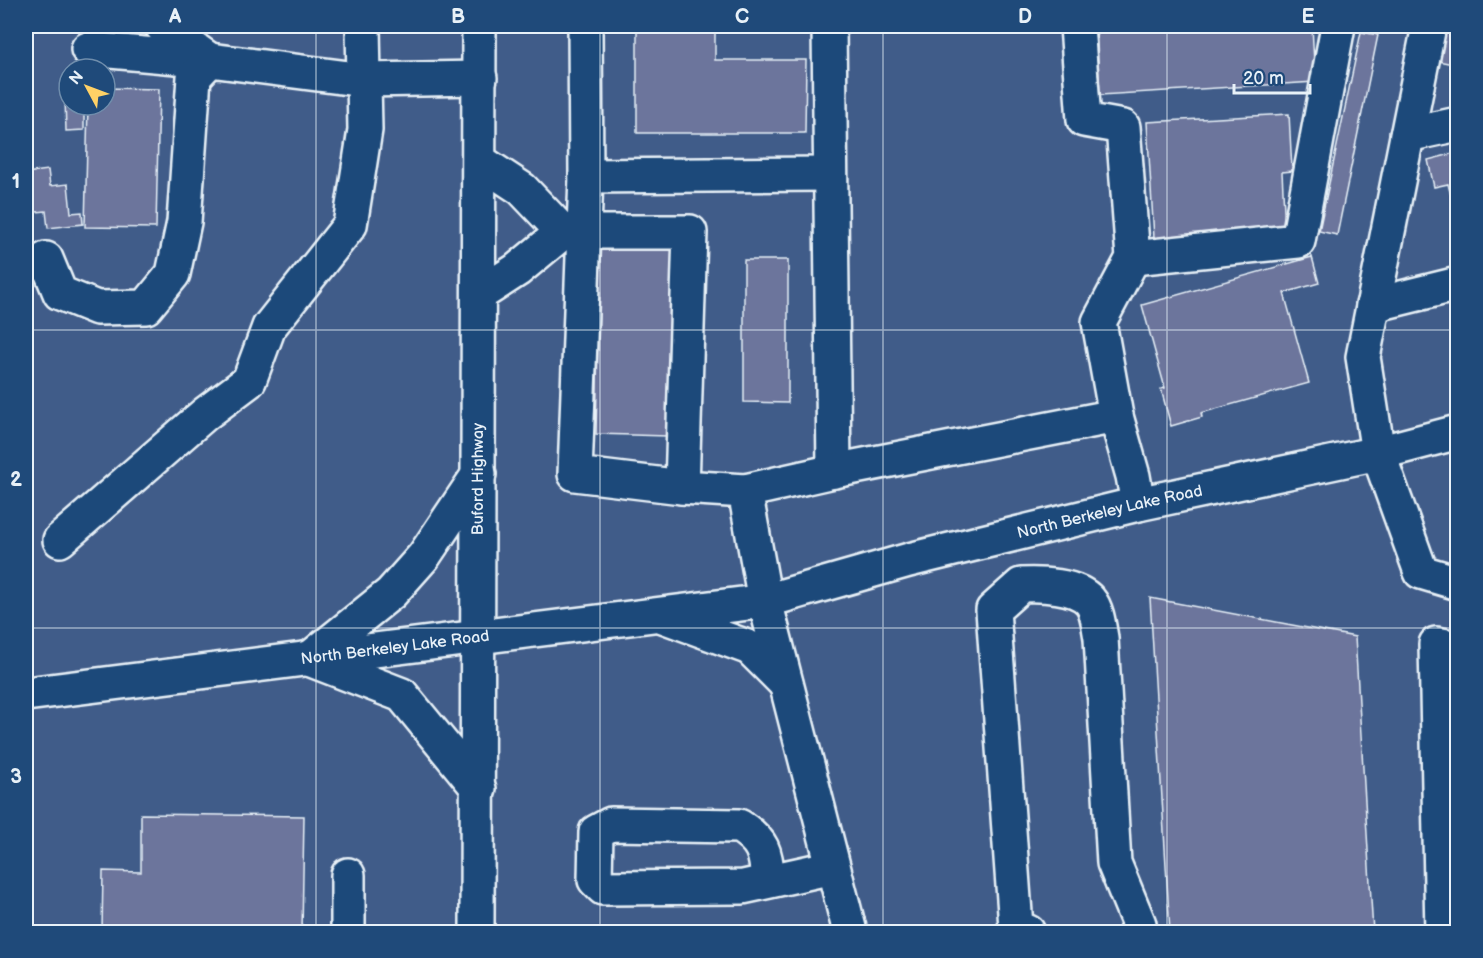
<svg xmlns="http://www.w3.org/2000/svg" width="1483" height="958" font-family="'Balsamiq Sans',sans-serif">
<rect width="100%" height="100%" fill="#2e5281"/>
<filter id="ink" filterUnits="userSpaceOnUse"><feTurbulence type="fractalNoise" baseFrequency=".0167" numOctaves="2"/><feDisplacementMap in="SourceGraphic" scale="12" xChannelSelector="R" yChannelSelector="G"/><feConvolveMatrix kernelMatrix="1 2 1 2 8 2 1 2 1" color-interpolation-filters="sRGB"/></filter>
<g filter="url(#ink)">
<path fill="#415c89" fill-rule="evenodd" d="M26,26H1457V932H26ZM69,69H105V105H69Z"/>
<g fill="#6c749c" stroke="#e8f1f8" stroke-width="1.5">
<path d="M637,26H715V60H806L805,133H637Z"/>
<path d="M1096,26H1312L1315,82L1100,95Z"/>
<path d="M1445,26H1458V65L1438,61Z"/>
<path d="M1361,32L1378,35L1337,235L1319,231Z"/>
<path d="M105,88L159,89L156,228L85,227L88,105H105Z"/>
<path d="M65,98H69V105H84V130L66,131Z"/>
<path d="M1289,114L1292,171L1282,172L1285,230L1154,238L1147,122Z"/>
<path d="M1455,153L1458,162V223L1448,184L1434,187L1428,160Z"/>
<path d="M48,170L50,186L68,184L71,213L82,212L83,224L48,228L46,211L26,213V173Z"/>
<path d="M600,248L673,249L668,436L596,434Z"/>
<path d="M1312,257L1319,283L1284,293L1309,383L1201,413L1202,417L1171,426L1161,389L1165,388L1142,305Z"/>
<path d="M744,260H788V403L744,402Z"/>
<path d="M1150,598L1355,637L1373,932H1170Z"/>
<path d="M141,814L304,816L302,932H102L103,871L141,872Z"/>
</g>
<g fill="none" stroke-linecap="round" stroke-linejoin="round">
<g stroke="#e8f1f8" stroke-width="38">
<g id="minor">
<path d="M162,26L208,59"/>
<path d="M585,26L586,176L575,474L682,487L745,491L834,471L829,26"/>
<path d="M1077,26L1084,120L1123,127L1133,258L1099,322L1116,416L1133,476L1138,504"/>
<path d="M1429,26L1363,357L1378,453L1421,572L1458,583"/>
<path d="M88,49L210,60"/>
<path d="M1407,135L1458,124"/>
<path d="M481,162L522,189L563,232"/>
<path d="M586,176L829,174"/>
<path d="M1133,258L1298,241L1338,26"/>
<path d="M46,259L60,293L97,308L146,307L173,274L184,222L194,77L210,60L364,80L363,26"/>
<path d="M480,294L517,270L563,232H690L682,487"/>
<path d="M1373,305L1458,284"/>
<path d="M834,471L1116,416"/>
<path d="M745,491L765,601L850,932"/>
<path d="M60,540L205,414L249,381L269,327L350,225L365,130L364,80L480,78"/>
<path d="M663,616L750,648L786,684"/>
<path id="s1" d="M26,694L765,601L909,560L1138,504L1378,453L1458,432"/>
<path d="M768,880C766,852 763,841 739,826L611,824L596,832L595,880L603,888L743,887L833,867"/>
<path d="M348,932V875"/>
<path d="M1028,932L1016,927L993,610L1021,585C1040,584 1077,585 1090,601C1097,609 1099,627 1101,638L1114,863L1139,924L1136,932"/>
<path d="M1442,932L1436,644L1458,648"/>
</g>
</g>
<g stroke="#e8f1f8" stroke-width="38">
<g id="major">
<path d="M309,659L391,593L424,556L479,474"/>
<path d="M309,659L402,695L479,789"/>
<path id="s2" d="M477,932L479,26"/>
</g>
</g>
<use href="#minor" stroke="#1f4a7a" stroke-width="33"/>
<use href="#major" stroke="#1f4a7a" stroke-width="33"/>
</g>
</g>
<path fill="none" stroke="#e8f1f8" stroke-width="1.5" stroke-opacity="0.55" d="M316,26V932M600,26V932M883,26V932M1167,26V932M26,330H1458M26,628H1458"/>
<g text-anchor="middle" dominant-baseline="central" stroke-width="6" stroke-linejoin="round" paint-order="stroke">
<g font-size="16" fill="#e8f1f8" stroke="#1f4a7a">
<text stroke="none"><textPath href="#s2" startOffset="453">Buford Highway</textPath></text>
<text stroke="none"><textPath href="#s1" startOffset="1101">North Berkeley Lake Road</textPath></text>
<text stroke="none"><textPath href="#s1" startOffset="372">North Berkeley Lake Road</textPath></text>
</g>
</g>
<rect width="1483" height="958" fill="none" stroke="#1f4a7a" stroke-width="66"/>
<g transform="translate(87 87) rotate(311)"><circle r="28" fill="#1f4a7a" stroke="#6f8dac" stroke-width="1.5"/>
<path d="M0-4.5L10 22L0 15L-10 22Z" fill="#ffd166"/>
<text y="-9" font-size="16" font-weight="bold" text-anchor="middle" fill="#e8f1f8">N</text>
</g>
<path d="M1234 84v9h76v-9" fill="none" stroke="#e8f1f8" stroke-width="3"/>
<text x="1243" y="84" font-size="18" fill="#e8f1f8" stroke="#1f4a7a" stroke-width="4.5" paint-order="stroke">20 m</text>
<rect x="33" y="33" width="1417" height="892" fill="none" stroke="#e8f1f8" stroke-width="2"/>
<g font-size="20" text-anchor="middle" font-weight="bold" fill="#e8f1f8">
<text x="175" y="23">A</text>
<text x="458" y="23">B</text>
<text x="742" y="23">C</text>
<text x="1025" y="23">D</text>
<text x="1308" y="23">E</text>
<text x="16" y="188">1</text>
<text x="16" y="486">2</text>
<text x="16" y="783">3</text>
</g>
</svg>
